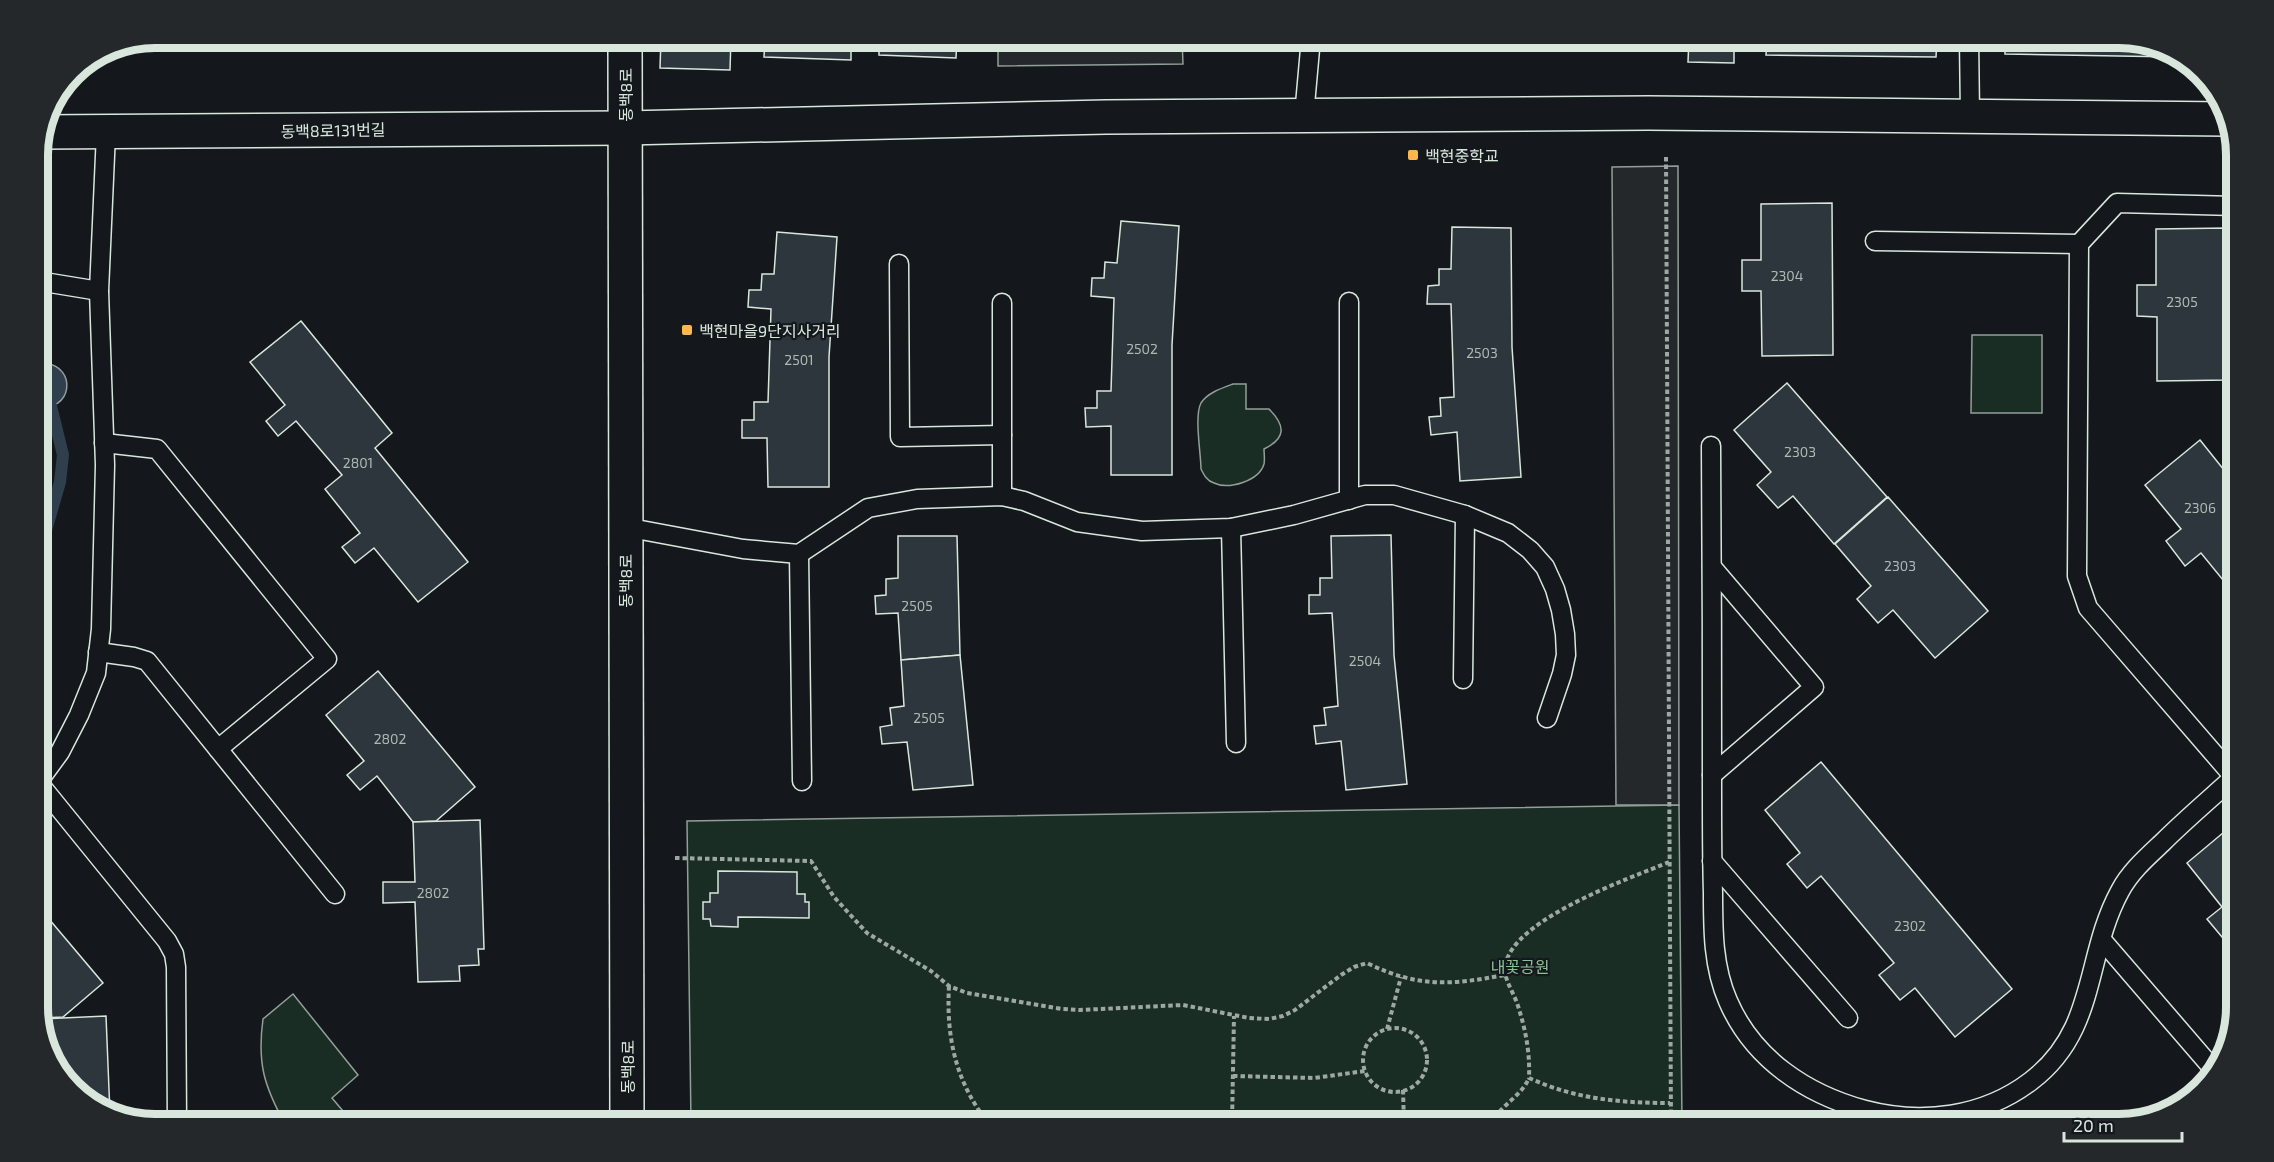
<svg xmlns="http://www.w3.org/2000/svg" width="2274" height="1162" font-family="'Exo 2','Noto Sans KR',sans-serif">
<rect width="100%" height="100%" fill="#14181c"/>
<g fill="#1a2d24" stroke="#939e99" stroke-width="1.5">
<path d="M1359,38H1583V40L1359,43Z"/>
<path d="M1972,335H2042V413H1971Z"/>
<path d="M1233,384H1246V409H1269C1285,425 1287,438 1264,449C1264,454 1265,459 1264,464C1259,481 1229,490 1214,483C1207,481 1204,475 1201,469C1201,454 1194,416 1201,403C1207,393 1222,388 1233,384Z"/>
<path d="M1679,805L1682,1124H691L687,821Z"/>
<path d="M293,994L358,1075L332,1098L354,1124H285C264,1086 257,1063 263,1019Z"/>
</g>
<g fill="#24282b" stroke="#939e99" stroke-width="1.5">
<path d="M998,38H1182L1183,64L998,66Z"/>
<path d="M1678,166L1679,805H1616L1612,167Z"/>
</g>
<path fill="#2f3f4d" stroke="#939e99" stroke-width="1.5" d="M45,363C78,367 72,413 38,406V364Z"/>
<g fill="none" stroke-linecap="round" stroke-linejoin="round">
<path stroke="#2f3f4d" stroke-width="12" d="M38,558L60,482L63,455L51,406"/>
</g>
<g fill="#2c363c" stroke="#d8e6dc" stroke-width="1.5">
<path d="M661,38H731L730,70L660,68Z"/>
<path d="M765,38H851V60L764,57Z"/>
<path d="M879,38H957L956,58L879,55Z"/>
<path d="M1689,38H1734V63L1688,62Z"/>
<path d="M1767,38H1937L1936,57L1766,55Z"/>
<path d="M2005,38H2119L2171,50L2175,53V57L2005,54Z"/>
<path d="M1832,203L1833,355L1762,356L1761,291H1742V260H1761V204Z"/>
<path d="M1121,221L1179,226L1172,345V475H1111V426L1086,427L1085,408H1097V391H1111L1114,298L1091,296L1092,278H1104L1105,262L1117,263Z"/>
<path d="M1452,227L1511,228L1512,347L1521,477L1460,481L1457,432L1431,435L1429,417L1441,416L1440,398L1454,397L1451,304H1427L1428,286L1439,285V269H1451Z"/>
<path d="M2227,228L2228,380L2157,381V317L2137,316V285H2156V229Z"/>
<path d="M777,232L837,237L829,357V487H768L767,438H742V420H754V402H768L771,309L748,307L749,290H761L762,274H774Z"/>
<path d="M301,321L392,433L375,448L468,562L418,602L374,548L355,563L342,547L360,533L325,489L342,475L296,421L278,436L266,421L285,405L250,362Z"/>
<path d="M1787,383L1887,497L1834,544L1793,496L1778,508L1757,485L1771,472L1734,430Z"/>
<path d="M2200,440L2236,485V596L2201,553L2185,566L2166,541L2181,529L2145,485Z"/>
<path d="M1888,497L1988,611L1935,658L1893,610L1878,623L1857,599L1871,586L1835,544Z"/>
<path d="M1391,535L1394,655L1407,784L1346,790L1341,741L1316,744L1314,726L1326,725L1324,708L1338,706L1332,613L1309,614V595H1320V578H1332L1331,536Z"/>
<path d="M898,536H957L960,655L901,660L898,613L876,614L875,596L886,595V579L898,578Z"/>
<path d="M960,655L973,785L913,790L907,742L882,744L880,727L892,725L890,708L904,706L901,660Z"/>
<path d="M378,671L475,787L436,821L413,822L377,776L360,790L347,775L364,761L326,715Z"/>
<path d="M1821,762L2012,989L1955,1037L1915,988L1900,1000L1879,975L1894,963L1821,876L1807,888L1787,864L1800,853L1765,810Z"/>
<path d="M480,820L484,949H478L479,965L459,966L460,981L418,982L415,902L383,903V882H415L413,822Z"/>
<path d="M2236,822V936L2227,943L2207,919L2222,907L2187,863Z"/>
<path d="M718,871L797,872V894H805V902H809V918L738,917V927L711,926L710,919H703V902H710V893H718Z"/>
<path d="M38,906L103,983L63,1017L40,1018L38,1015Z"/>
<path d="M106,1016L110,1114L103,1112L57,1073L41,1024V1019Z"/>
</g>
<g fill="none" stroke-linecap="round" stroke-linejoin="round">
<g stroke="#d8e6dc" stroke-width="21">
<g id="lane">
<path d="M1969,38L1970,116"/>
<path d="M1304,116L1311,38"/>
<path d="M106,133L99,291L105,465L101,629L96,673L79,715L60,752L38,782L167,941L174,954L176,967L177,1124"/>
<path d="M1875,241L2079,244"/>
<path d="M899,264L900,437L1002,435"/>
<path d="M38,281L99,291"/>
<path d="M104,443L157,449L327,659L218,749"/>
<path d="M1711,446C1712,563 1712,679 1712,796C1712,828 1712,861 1713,893C1713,930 1713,967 1728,1001C1753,1059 1806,1094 1865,1110C1922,1125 1984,1117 2031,1081C2098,1030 2084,957 2120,891C2130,872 2147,857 2162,843C2185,820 2210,799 2234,777H2236"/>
<path d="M1002,496V303"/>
<path d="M1349,500V302"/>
<path d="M625,527L743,549L799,554L868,508L917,499L1002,496L1024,501L1077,522L1142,531L1231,528L1294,515L1365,495H1394L1465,515L1508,533L1530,550L1545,567L1555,589L1561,610L1565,634L1566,655L1562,674L1547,718"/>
<path d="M1231,528L1236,743"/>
<path d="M799,554L802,781"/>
<path d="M1712,567L1814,687L1712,775"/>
<path d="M98,652L134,657L147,661L335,894"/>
<path d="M1463,679L1465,515"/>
<path d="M2234,777L2088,608L2077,576L2079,244L2117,203L2236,206"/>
<path d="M1712,861L1848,1018"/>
<path d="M2102,940L2214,1070"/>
</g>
</g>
<g stroke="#d8e6dc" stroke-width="36">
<g id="secondary">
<path d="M625,38L627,1124"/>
<path d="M41,132L626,128L1106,117L1648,113L2227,119"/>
</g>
</g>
<g stroke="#9da8a2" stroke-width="4" stroke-dasharray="4.5 3" stroke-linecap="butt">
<path d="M1666,157L1671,1124"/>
<path d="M675,858L811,861L834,897L867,933L931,971L949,986L967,993L1062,1009L1080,1010L1183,1005L1249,1018L1269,1019L1283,1016L1295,1010L1341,975L1354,967L1367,963C1418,988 1451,985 1505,975"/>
<path d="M1669,862C1634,877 1492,925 1506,977C1509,987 1515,996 1518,1006C1526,1031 1530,1053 1529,1078C1575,1099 1620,1103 1670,1103"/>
<path d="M949,986C946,1038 956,1083 989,1124"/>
<circle cx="1395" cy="1060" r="32"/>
<path d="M1387,1029L1401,977"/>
<path d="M1233,1076L1314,1078L1365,1071"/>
<path d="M1403,1090L1404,1124"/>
<path d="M1232,1124L1234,1016"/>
<path d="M1491,1124C1500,1105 1521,1097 1529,1078"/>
</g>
<use href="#lane" stroke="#14181c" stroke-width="18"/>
<use href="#secondary" stroke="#14181c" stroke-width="33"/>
</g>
<g fill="#ffb74d" stroke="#14181c" stroke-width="2">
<rect x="1407" y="149" width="12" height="12" rx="3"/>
<rect x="681" y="324" width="12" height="12" rx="3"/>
</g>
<g text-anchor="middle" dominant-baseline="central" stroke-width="4.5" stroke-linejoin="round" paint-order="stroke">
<g font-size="14" fill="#adbab4">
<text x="1787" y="275">2304</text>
<text x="2182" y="301">2305</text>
<text x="1142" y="348">2502</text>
<text x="1482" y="352">2503</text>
<text x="799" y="359">2501</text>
<text x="1800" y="451">2303</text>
<text x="358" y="462">2801</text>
<text x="2200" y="507">2306</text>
<text x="1900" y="565">2303</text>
<text x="917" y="605">2505</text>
<text x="1365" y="660">2504</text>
<text x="929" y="717">2505</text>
<text x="390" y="738">2802</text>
<text x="433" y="892">2802</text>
<text x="1910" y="925">2302</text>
</g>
<g font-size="16" fill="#d8e6dc" stroke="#14181c">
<text transform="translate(625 95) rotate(-90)">동백8로</text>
<text transform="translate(333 130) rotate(-1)">동백8로131번길</text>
<text transform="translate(625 581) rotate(-90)">동백8로</text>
<text transform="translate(627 1067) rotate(-90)">동백8로</text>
</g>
<g font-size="16" fill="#d8e6dc" stroke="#14181c" text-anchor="start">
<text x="1425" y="155">백현중학교</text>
<text x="699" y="330">백현마을9단지사거리</text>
</g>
<g font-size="16" fill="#8ac095" stroke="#14181c">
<text x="1520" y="966">내꽃공원</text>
</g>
</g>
<path d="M0 0H2274V1162H0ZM155 48H2119A107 107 0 0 1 2226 155V1007A107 107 0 0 1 2119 1114H155A107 107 0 0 1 48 1007V155A107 107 0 0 1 155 48Z" fill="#24282b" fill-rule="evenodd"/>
<path fill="none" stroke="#d8e6dc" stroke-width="8" d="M155 48H2119A107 107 0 0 1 2226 155V1007A107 107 0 0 1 2119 1114H155A107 107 0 0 1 48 1007V155A107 107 0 0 1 155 48Z"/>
<path d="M2064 1132v9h118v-9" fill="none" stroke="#d8e6dc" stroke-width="3"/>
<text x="2073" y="1132" font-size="18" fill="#d8e6dc" stroke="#14181c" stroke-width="4.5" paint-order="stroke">20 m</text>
</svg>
